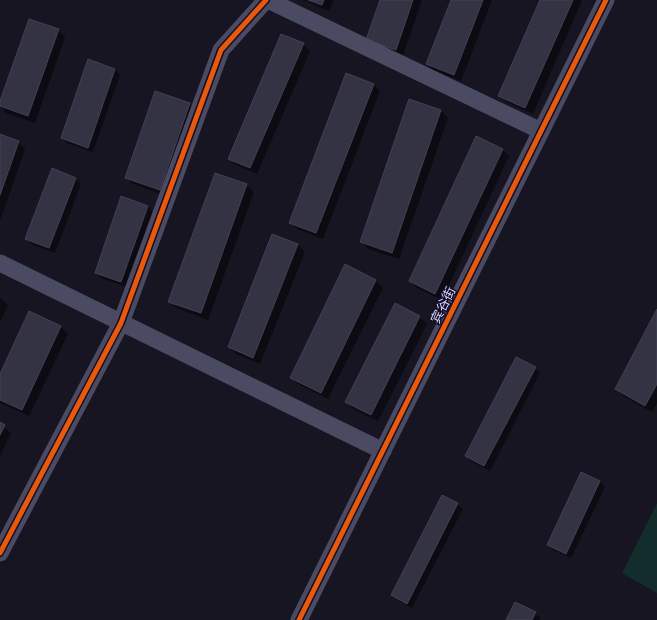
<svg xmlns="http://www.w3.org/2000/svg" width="657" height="620" font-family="'Fira Sans Condensed','Noto Sans SC',sans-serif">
<rect width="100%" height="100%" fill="#161521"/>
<path fill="#132d2c" d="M657,503V593L622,573Z"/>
<g fill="#0007">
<path d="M302,0H334L329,11Z"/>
<path d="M381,0H422L403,56L367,39Z"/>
<path d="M452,0H492L461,81L434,71L427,64Z"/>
<path d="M541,0H582L533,114L506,102L499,95Z"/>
<path d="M58,30L65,37L35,123L6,113L0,104Z"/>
<path d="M303,44L310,51L257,174L236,165L229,158Z"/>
<path d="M89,60L115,69L120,75L93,152L67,143L62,138Z"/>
<path d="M373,84L380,91L323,239L297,229L290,222Z"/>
<path d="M410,101L441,111L448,118L399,259L368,249L361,242Z"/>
<path d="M189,104L196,111L167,196L133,184L126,178Z"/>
<path d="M0,135L18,142L25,149L0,221Z"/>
<path d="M502,149L509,156L442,300L417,288L410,281Z"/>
<path d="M52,170L76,179L81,184L55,253L31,244L26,239Z"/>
<path d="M215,174L247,185L254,192L208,320L176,308L169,301Z"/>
<path d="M148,206L153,212L127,287L101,278L96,273Z"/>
<path d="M273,235L298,245L305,252L260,364L236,354L229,347Z"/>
<path d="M345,266L376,281L383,288L328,399L298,384L291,378Z"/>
<path d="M0,298L8,305L0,322Z"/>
<path d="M395,305L420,317L427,324L378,421L353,409L347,402Z"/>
<path d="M30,312L61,327L68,334L29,416L0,403V376Z"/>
<path d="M657,312V403L652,412L623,396L616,389Z"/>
<path d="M535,368L540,373L490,471L471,461L466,456Z"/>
<path d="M0,424L11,433L0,456Z"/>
<path d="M582,473L600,482L605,487L571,558L553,550L548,544Z"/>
<path d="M457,504L463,509L412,608L397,600L392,595Z"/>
<path d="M535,613L540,618V620H508Z"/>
</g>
<g fill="#343343" stroke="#434056">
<path d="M308,0H324L322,5Z"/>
<path d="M380,0H413L396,50L366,40Z"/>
<path d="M451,0H483L454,75L426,64Z"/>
<path d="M540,0H573L525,108L498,96Z"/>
<path d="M29,19L59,29L28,116L0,106V101Z"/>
<path d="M281,34L304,43L250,168L228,159Z"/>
<path d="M88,59L115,69L88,148L61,138Z"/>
<path d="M346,73L374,84L316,233L289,223Z"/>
<path d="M155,91L190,103L160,190L125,178Z"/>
<path d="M409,99L441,110L392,253L360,242Z"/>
<path d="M0,134L19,141L0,195Z"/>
<path d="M476,136L503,149L435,294L409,281Z"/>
<path d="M52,168L76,178L49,248L25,239Z"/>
<path d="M215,173L247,184L201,313L168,302Z"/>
<path d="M121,196L148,206L121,282L95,273Z"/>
<path d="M272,234L298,244L253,358L228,347Z"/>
<path d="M345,264L376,280L321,393L290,378Z"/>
<path d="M395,303L420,316L371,415L345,402Z"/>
<path d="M657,309V384L645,406L615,389Z"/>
<path d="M29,311L61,326L22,410L0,400V374Z"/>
<path d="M516,357L536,367L484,466L465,456Z"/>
<path d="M0,422L5,425L0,435Z"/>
<path d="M581,472L600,481L566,554L547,545Z"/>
<path d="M442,495L458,503L407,604L391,595Z"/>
<path d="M515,602L536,612L532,620H506Z"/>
</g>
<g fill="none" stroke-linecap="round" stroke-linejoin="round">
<g stroke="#4a4a62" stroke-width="17">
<path d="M268,0L541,131"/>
<path d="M0,263L383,451"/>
<path d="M0,553L121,323L221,50L266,0"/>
<path d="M299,620L606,0"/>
</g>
<g stroke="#120f27" stroke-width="8">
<g id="cycleway">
<path d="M0,553L121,323L221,50L266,0"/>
<path d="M299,620L606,0"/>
</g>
</g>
<use href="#cycleway" stroke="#e8590c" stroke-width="5"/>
</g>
<g text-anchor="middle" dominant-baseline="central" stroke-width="3" stroke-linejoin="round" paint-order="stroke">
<g font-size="13" fill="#d8d5ff" stroke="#120f27">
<text transform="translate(443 305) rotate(-64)">宾谷街</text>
</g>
</g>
</svg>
